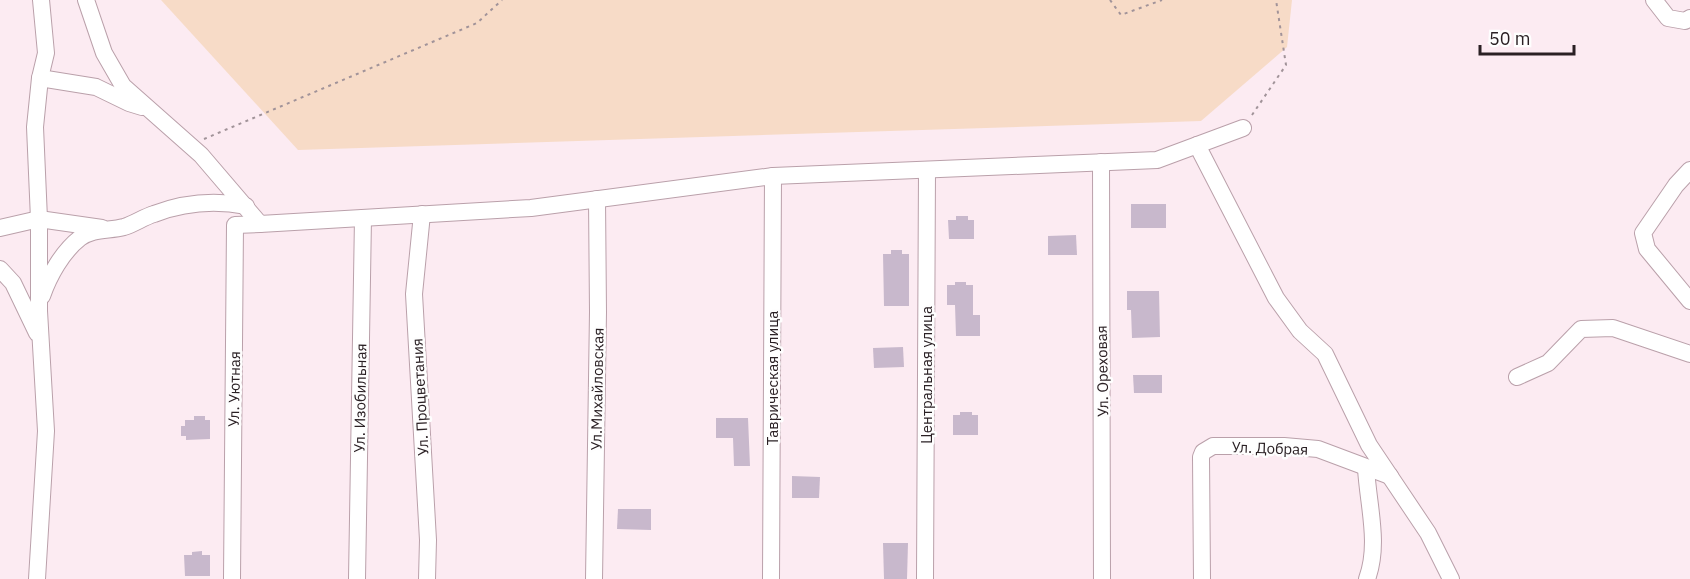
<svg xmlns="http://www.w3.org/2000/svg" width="1690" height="579" font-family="'IBM Plex Sans',sans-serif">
<rect width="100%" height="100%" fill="#fcebf2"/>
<path fill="#f7dbc7" d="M161,0H1292L1287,47L1201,121L298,150Z"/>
<g fill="#c8b8cc">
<rect x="1131" y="204" width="35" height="24"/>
<path d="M956,216H968V220H974V239H949L948,220H956Z"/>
<path d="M1076,235L1077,255H1048V236Z"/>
<path d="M891,250H902V254H909V306H884L883,254H891Z"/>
<path d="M955,282H966V285H973V315H980V336H956L955,305H947V285H955Z"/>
<path d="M1127,291H1159L1160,337L1132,338L1131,310H1127Z"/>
<path d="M903,347L904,367L874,368L873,348Z"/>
<path d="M1133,375H1162V393H1134Z"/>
<path d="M960,412H972V415H978V435H953V415H960Z"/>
<path d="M194,416H205V420H210V439L186,440V436H181V426H185V420H194Z"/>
<path d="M716,418H748L750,466H734L733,438H716Z"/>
<path d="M792,476L820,477L819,498H792Z"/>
<path d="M618,509H651V530L617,529Z"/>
<path d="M883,543H908L907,579H884Z"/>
<path d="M202,551V555H210V576H185L184,555H192V552Z"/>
</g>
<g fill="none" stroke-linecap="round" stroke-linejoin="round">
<g stroke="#baa0aa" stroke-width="18">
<g id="minor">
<path d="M86,0L104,53L123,86L201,155L260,224L531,208L773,176L1157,160L1243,128"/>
<path d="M1654,0L1668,18L1685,21L1690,18"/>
<path d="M40,78L96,87L129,103L142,107"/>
<path d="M1197,145L1276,298L1300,331L1325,354L1369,445L1428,533L1451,579"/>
<path d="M1101,162L1102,579"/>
<path d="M1690,170L1676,185L1643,233L1647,249L1690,301"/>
<path d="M422,214L414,294L428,540L427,579"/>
<path d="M0,228L39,219L102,228"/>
<path d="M0,269L13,283L37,333"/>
<path d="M42,296C49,276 62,252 80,238C93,228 109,231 124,227C134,224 144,217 154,214C183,203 215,200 246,206"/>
<path d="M1517,377L1548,363L1581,329L1613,328L1690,354"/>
<path d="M1366,468C1368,505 1380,544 1367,579"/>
<path d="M37,579L46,431L39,311V219L35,127L40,78L46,53L41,0"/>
<path d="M232,579L235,225L260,224"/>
<path d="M357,579L363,218"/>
<path d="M594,579L598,312L597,199"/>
<path d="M771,579L773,176"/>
<path d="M925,579L927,171"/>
<path d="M1202,579L1201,457L1203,452L1213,446H1284L1318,449L1390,476"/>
</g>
</g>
<g stroke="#a19399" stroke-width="2" stroke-dasharray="3 4.5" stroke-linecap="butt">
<path d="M1110,0L1121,15L1162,0"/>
<path d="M1252,115L1286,65L1276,0"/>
<path d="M204,139L477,23L502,0"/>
</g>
<use href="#minor" stroke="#fff" stroke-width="16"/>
</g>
<g text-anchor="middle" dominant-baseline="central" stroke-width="5" stroke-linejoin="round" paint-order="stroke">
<g font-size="15" fill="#2a2024" stroke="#fefefe">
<text transform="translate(1102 371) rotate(-91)">Ул. Ореховая</text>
<text transform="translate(926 375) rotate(-90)">Центральная улица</text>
<text transform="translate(772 378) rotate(-90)">Таврическая улица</text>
<text transform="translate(234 389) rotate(-89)">Ул. Уютная</text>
<text transform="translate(597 389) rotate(-89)">Ул.Михайловская</text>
<text transform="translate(420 397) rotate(-93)">Ул. Процветания</text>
<text transform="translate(360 398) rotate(-89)">Ул. Изобильная</text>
<text transform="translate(1270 448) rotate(2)">Ул. Добрая</text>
</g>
</g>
<path d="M1480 45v9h94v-9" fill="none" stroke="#2a2024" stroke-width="3"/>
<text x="1489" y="45" font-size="18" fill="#2a2024" stroke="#fefefe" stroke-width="4.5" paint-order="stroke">50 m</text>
</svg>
